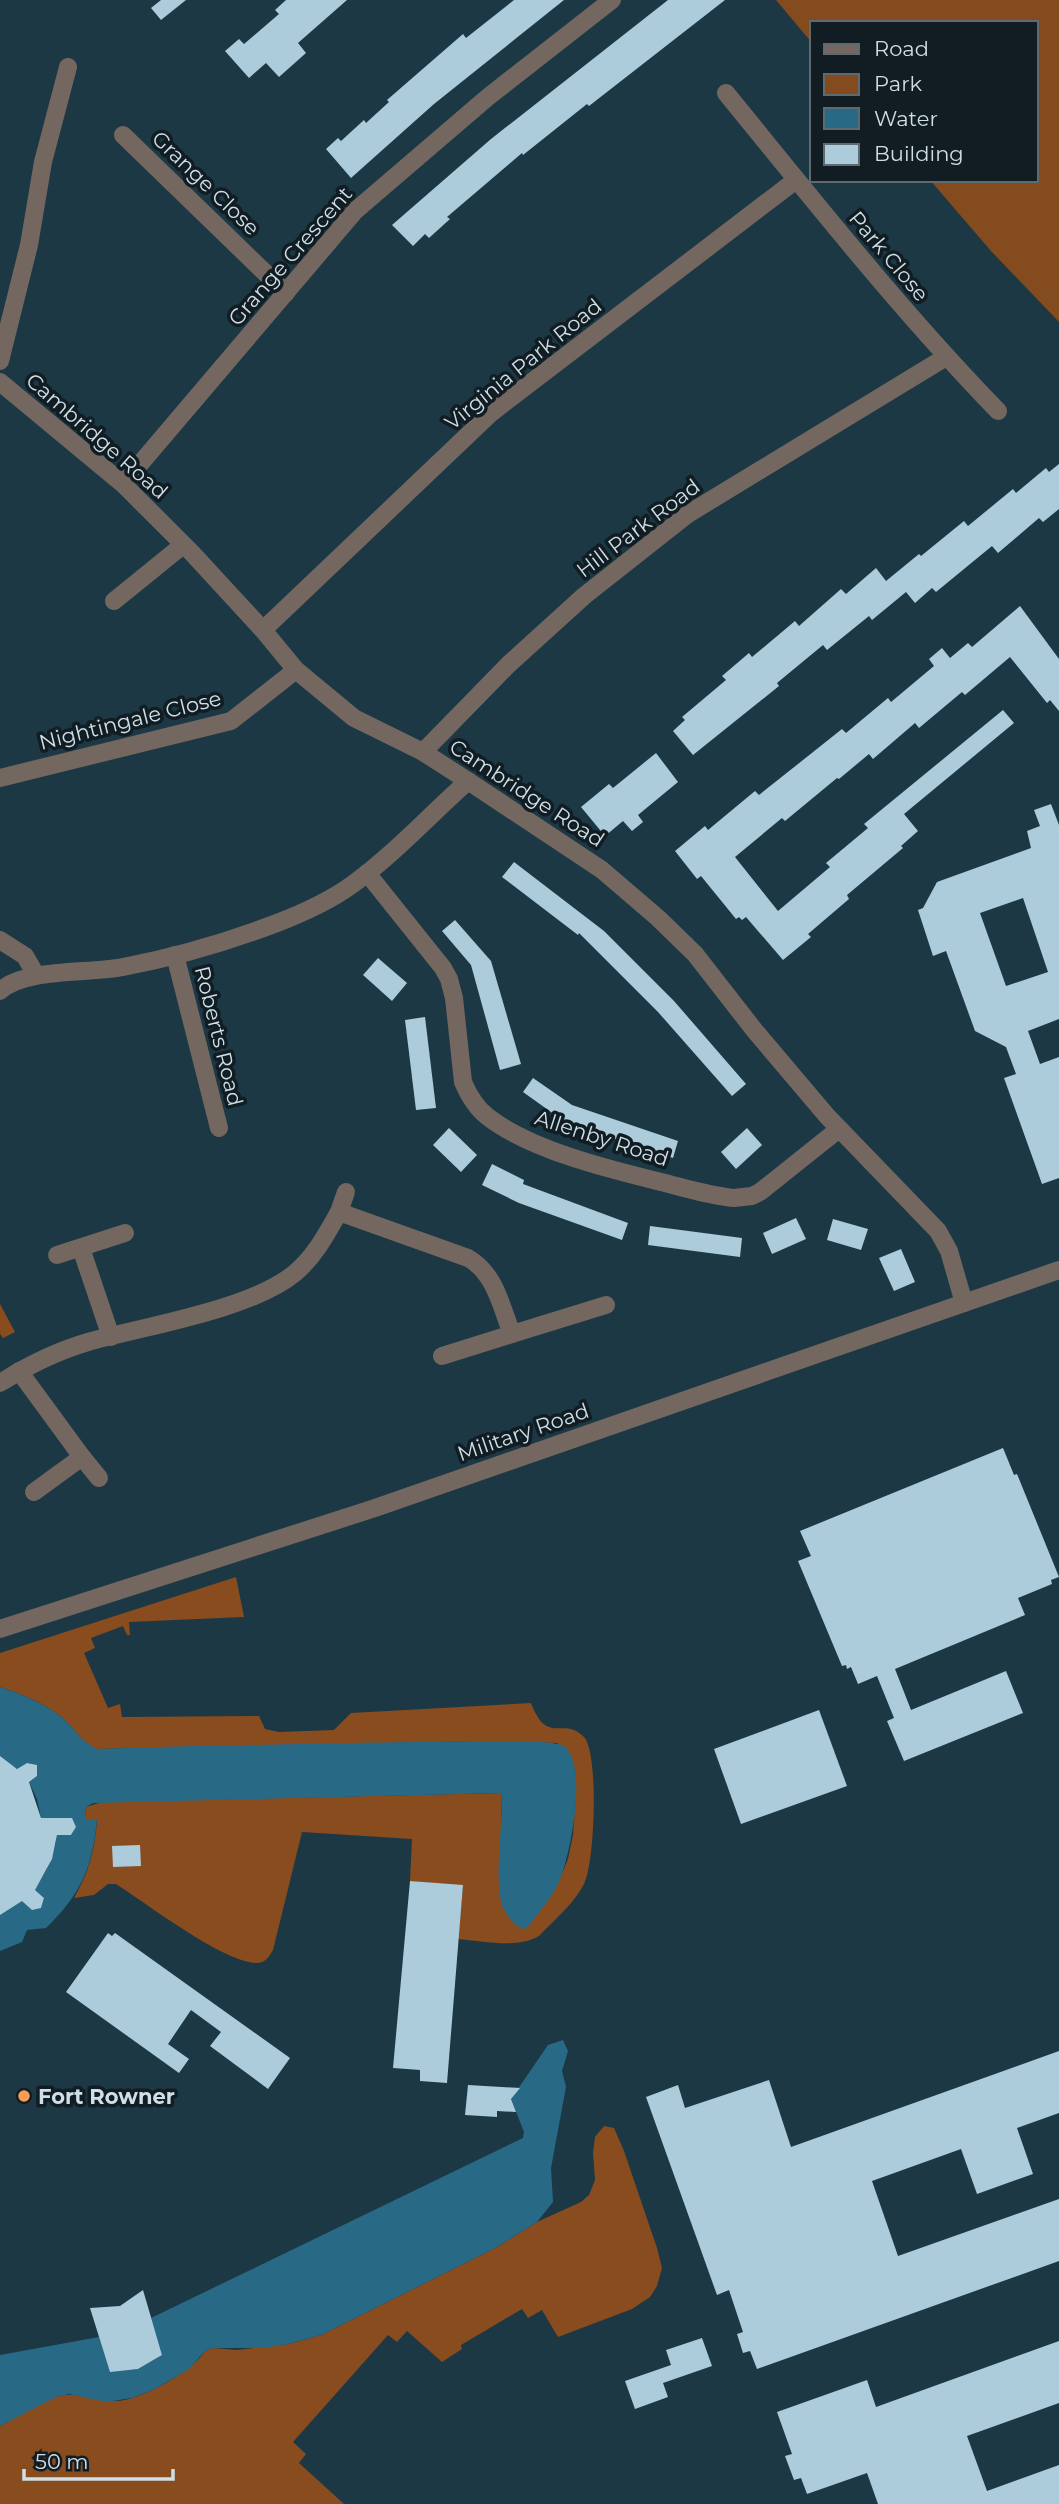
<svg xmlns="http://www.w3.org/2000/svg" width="1059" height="2504" font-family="Montserrat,sans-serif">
<rect width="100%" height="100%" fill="#1c3845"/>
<path fill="#844b1f" d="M776,0H1059V322L991,251L930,180H1036V23H812V43Z"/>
<g fill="#884c1e">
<path d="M0,1304L15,1332L3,1338L0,1334Z"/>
<path d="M236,1577L244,1617L129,1622L130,1635H127L123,1626L91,1638L95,1648L84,1653L108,1708L120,1704L122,1717L259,1716L265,1729L279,1732L334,1730L351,1713L531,1703C548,1747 563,1715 584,1737C599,1753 595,1863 584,1884C574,1904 554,1920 539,1936C518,1949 482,1941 458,1939L463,1886L410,1881L412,1839L302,1832L273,1950C269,1957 265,1963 257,1963C224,1963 146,1903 116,1884H108L94,1895L74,1898C89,1872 95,1849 97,1820L85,1819L86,1807L102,1802L502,1793L500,1892L532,1921L558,1883L568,1859L573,1835L576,1792L575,1771L569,1752L557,1743L485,1741L97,1749C81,1743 74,1727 60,1716C42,1702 21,1694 0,1687V1653Z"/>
<path d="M604,2126L614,2128L624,2151L657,2248L662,2268L657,2286L650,2297L632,2309L558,2337L542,2310L528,2318L522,2309L461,2345L462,2349L442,2362L407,2331L397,2342L388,2335L293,2442L306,2454L299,2463L344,2504H0V2426C20,2416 42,2399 64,2395C79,2393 99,2402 117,2401C141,2400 193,2371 205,2351L213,2348L237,2350L288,2344L321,2335L495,2248L537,2222L581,2202L589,2195L595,2180L593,2153L595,2137Z"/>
</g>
<g fill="#286986">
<path d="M0,1687C21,1694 42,1702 60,1716C74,1727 81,1742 97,1749C222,1745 349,1743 474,1741C488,1741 555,1740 564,1746C589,1764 570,1859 558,1884C551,1899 538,1913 528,1927L523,1929C514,1925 505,1914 502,1905C494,1877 503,1824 502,1793L93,1803L86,1807L85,1819H97C93,1868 80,1895 46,1928L27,1930L22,1942L0,1951V1914L22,1900L32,1909L41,1908L44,1898L34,1889C47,1872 54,1856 57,1835H71L76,1827L71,1818H41L37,1799L29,1782L37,1776V1765L27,1763L17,1769L0,1757Z"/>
<path d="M563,2040L568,2051L562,2071L566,2087L551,2168L553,2202L537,2222L495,2248L321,2335L288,2344L262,2348H213L205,2351L189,2369L155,2389L132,2398L106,2402L69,2394L56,2397L0,2426V2355L99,2337L110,2371L138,2369L162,2355L151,2318L523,2138L524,2132L511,2099L548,2045Z"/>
</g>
<g fill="#acccdc" fill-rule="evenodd">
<path d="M161,0H186L161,20L151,8Z"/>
<path d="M286,0H347L298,43L306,53L279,77L266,63L249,78L225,51L239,39L244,44L279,14L275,10Z"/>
<path d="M514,0H564L434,104L351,178L326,149L338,138L341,141L364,120L366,123L389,102L387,100L463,34L466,38Z"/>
<path d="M668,0H725L589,106L587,104L523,155L522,153L447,217L450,219L429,238L425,234L413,246L392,225L491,139Z"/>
<path d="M1059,464V509L1043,522L1039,518L998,553L992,546L936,592L932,588L915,603L906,592L872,620L869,616L827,650L823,645L777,683L779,686L693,755L673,731L685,720L682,717L726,680L722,676L749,653L752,657L795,621L799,626L841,589L846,594L876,568L886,581L919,554L921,556L964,521L968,526L1013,489L1016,493L1046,468L1049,472Z"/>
<path d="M1020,606L1059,659V711L1050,700L1047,703L1010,657L965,695L962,692L919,728L915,723L873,759L869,754L839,779L837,778L785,821L782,818L735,857L778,911L830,867L826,863L868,828L864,824L1003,710L1014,723L904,814L918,831L901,846L903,848L847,895L849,899L808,934L811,937L783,960L746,917L742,920L739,917L736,919L701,876L697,879L675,851L705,826L708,830L755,791L759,795L842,729L846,733L888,698L891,702L934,666L929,659L942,648L950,658L968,643L972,647Z"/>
<path d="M656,753L678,782L638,815L643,822L632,831L623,821L605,836L581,807L609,784L613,788Z"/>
<path d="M1051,804L1059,825V1019L1028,1031L1040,1064L1059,1057V1178L1042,1184L1004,1078L1016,1074L1006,1047L975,1031L946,951L933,956L918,910L923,908L937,882L1031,848L1027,831L1040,826L1034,810ZM1023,898L1048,972L1006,986L980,913Z"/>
<path d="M514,862L604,931L674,1001L746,1084L732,1096L658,1012L579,933L578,935L502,877Z"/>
<path d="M455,920L491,961L521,1064L500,1070L471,965L442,931Z"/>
<path d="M378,958L407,983L392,1001L363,975Z"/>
<path d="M425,1017L436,1108L416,1110L405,1020Z"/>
<path d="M533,1078L572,1105L678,1141L673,1158L565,1122L523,1092Z"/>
<path d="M449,1128L477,1155L461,1172L433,1145Z"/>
<path d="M747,1128L762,1145L736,1169L721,1152Z"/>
<path d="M492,1164L524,1180L523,1184L628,1223L622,1240L519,1203L482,1185Z"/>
<path d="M796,1218L806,1239L772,1254L763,1233Z"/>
<path d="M833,1219L868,1229L861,1250L827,1240Z"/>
<path d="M650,1226L742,1238L740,1257L648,1245Z"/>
<path d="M901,1249L915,1282L894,1291L879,1258Z"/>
<path d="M1003,1448L1014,1475L1017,1474L1059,1577L1051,1580L1052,1584L1018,1598L1025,1615L895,1669L911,1710L1006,1671L1023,1713L904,1761L887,1721L894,1718L877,1676L858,1684L851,1667L847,1669L846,1665L842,1666L798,1561L811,1556L800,1531Z"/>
<path d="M819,1710L847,1786L741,1824L714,1749Z"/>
<path d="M0,1756L17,1769L27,1763L37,1765V1776L29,1782L41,1818H72L76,1827L71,1835H57L52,1859L35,1890L44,1898L41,1908L32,1910L22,1901L0,1915Z"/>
<path d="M140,1845L141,1866L113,1867L112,1846Z"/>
<path d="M410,1881L463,1885L447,2083L420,2081V2070L393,2068Z"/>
<path d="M108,1933L112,1936L115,1933L290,2058L268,2089L210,2046L221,2032L191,2010L168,2044L189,2059L179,2073L66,1992Z"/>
<path d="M1059,2051V2113L1017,2128L1033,2174L977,2194L961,2149L872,2181L898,2256L1059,2199V2261L757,2369L750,2351L743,2353L737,2334L743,2332L729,2290L717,2295L646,2097L678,2085L685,2108L769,2080L791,2147Z"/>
<path d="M468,2085L520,2088L511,2099L516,2112L497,2111V2117L465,2115Z"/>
<path d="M143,2290L162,2355L138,2369L110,2372L90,2308L120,2306Z"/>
<path d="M702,2338L712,2366L663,2383L668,2397L635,2409L625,2381L671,2365L666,2350Z"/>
<path d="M1059,2341V2403L967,2436L987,2491L1059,2465V2504H878L867,2473L807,2494L801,2478L794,2480L785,2456L792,2454L777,2412L867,2380L876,2407Z"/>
</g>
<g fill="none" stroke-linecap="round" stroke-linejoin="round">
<g stroke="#736760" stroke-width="18">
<path d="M726,93C815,202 900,310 998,411"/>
<path d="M123,135L286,293"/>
<path d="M0,361L29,245L43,162L68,67"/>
<path d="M0,382L123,484L192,553L263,630L296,670L354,718L423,752L468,781L602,870L658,918L695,954L755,1031L827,1116L938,1231L949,1251L964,1303"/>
<path d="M123,484L355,211L488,97L612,0"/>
<path d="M114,601L183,545"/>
<path d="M263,630L491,413L796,180"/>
<path d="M423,752L509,664L584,596L688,514L946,357"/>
<path d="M0,778L231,721L296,670"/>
<path d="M367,873L443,968L449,979L454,998L463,1082C469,1096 476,1108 488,1117C532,1151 612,1170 665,1183C688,1189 711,1196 734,1198L752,1196L760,1192L839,1129"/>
<path d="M0,940L25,956L36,975"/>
<path d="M175,955L219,1128"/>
<path d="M0,991C25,968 88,974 123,967C175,957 227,942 277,923C303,913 330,901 353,884C393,855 430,815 468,781"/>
<path d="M339,1212L346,1192"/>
<path d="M81,1248L111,1337"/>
<path d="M57,1255L125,1233"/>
<path d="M442,1356L512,1334"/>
<path d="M19,1371L82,1457L34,1492"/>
<path d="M0,1383C27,1366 57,1351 88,1342C145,1326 250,1310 295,1273C315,1256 326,1235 339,1212L468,1258C495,1273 501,1306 512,1334L606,1305"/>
<path d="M82,1457L99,1478"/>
<path d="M0,1629L375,1508L1059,1270"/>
</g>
</g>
<circle fill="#fd9c56" stroke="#111d23" stroke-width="2.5" cx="24" cy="2096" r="7"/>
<g text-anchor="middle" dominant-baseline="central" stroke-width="7" stroke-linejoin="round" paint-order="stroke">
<g font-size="21" fill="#cfdfe7" stroke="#111d23">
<text transform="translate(206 183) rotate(44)">Grange Close</text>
<text transform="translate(290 256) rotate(-49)">Grange Crescent</text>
<text transform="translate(889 256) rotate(50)">Park Close</text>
<text transform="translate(523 364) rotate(-39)">Virginia Park Road</text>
<text transform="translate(97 436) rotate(41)">Cambridge Road</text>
<text transform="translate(638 528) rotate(-37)">Hill Park Road</text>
<text transform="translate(130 720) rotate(-14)">Nightingale Close</text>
<text transform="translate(527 793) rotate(33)">Cambridge Road</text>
<text transform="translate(219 1036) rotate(76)">Roberts Road</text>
<text transform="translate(602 1138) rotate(18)">Allenby Road</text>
<text transform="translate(523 1432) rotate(-19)">Military Road</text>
</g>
<g font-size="21" font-weight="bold" fill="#cfdfe7" stroke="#111d23" text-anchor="start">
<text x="38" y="2096">Fort Rowner</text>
</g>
</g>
<rect x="810" y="21" width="228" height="161" fill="#111d23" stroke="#5d6b71" stroke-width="2"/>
<rect x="824" y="44" width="35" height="10" fill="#736760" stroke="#5d6b71" stroke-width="2"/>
<text x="874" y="56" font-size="21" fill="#cfdfe7">Road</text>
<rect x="824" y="74" width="35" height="21" fill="#844b1f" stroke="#5d6b71" stroke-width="2"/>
<text x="874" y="91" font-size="21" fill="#cfdfe7">Park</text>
<rect x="824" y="108" width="35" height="21" fill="#286986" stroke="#5d6b71" stroke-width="2"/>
<text x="874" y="126" font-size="21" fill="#cfdfe7">Water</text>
<rect x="824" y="144" width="35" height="21" fill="#acccdc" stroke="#5d6b71" stroke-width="2"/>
<text x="874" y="161" font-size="21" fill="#cfdfe7">Building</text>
<path d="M24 2469v10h149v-10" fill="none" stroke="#cfdfe7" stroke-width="3.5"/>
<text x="35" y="2469" font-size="21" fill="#cfdfe7" stroke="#111d23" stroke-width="5" paint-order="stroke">50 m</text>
</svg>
